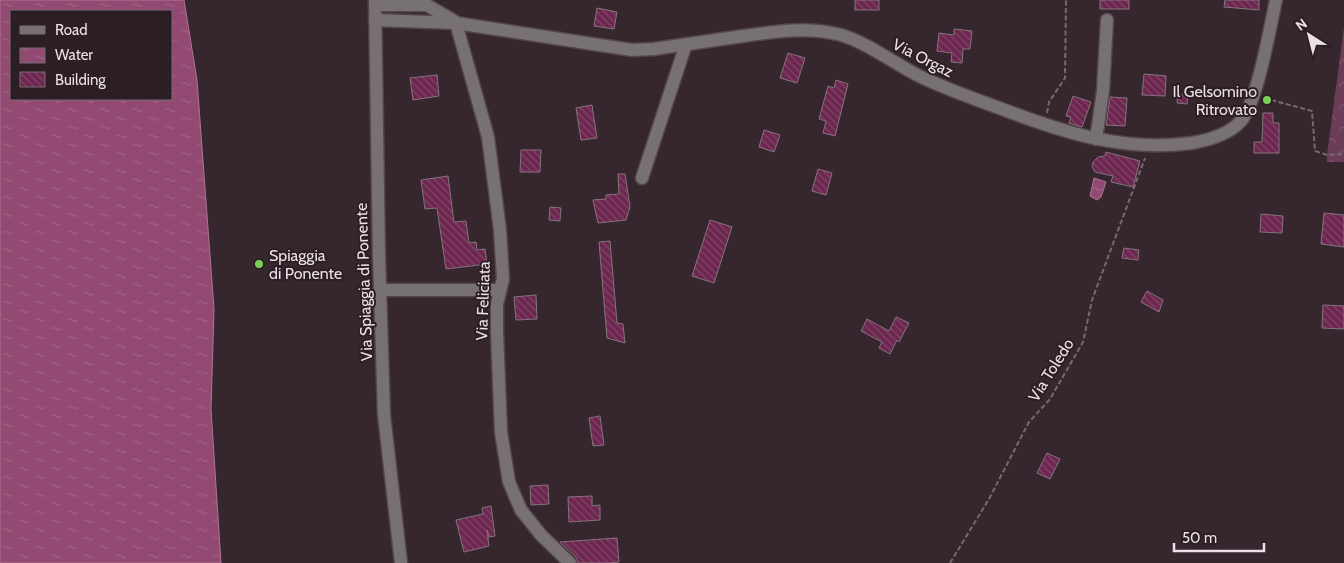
<svg xmlns="http://www.w3.org/2000/svg" width="1344" height="563" font-family="Cabin,sans-serif">
<defs>
<pattern id="park-crowns" width="20" height="18" patternUnits="userSpaceOnUse" patternTransform="scale(1.25)"><rect width="20" height="18" fill="#6c3d56"/><path d="M2 6a3 3 0 1 1 6 0M12 15a3 3 0 1 1 6 0" fill="none" stroke="#81596e"/></pattern>
<pattern id="water-ripples" width="26" height="14" patternUnits="userSpaceOnUse" patternTransform="scale(1.25)"><rect width="26" height="14" fill="#924972"/><path d="M2 4q2-2 4 0t4 0M15 11q2-2 4 0t4 0" fill="none" stroke="#a16386"/></pattern>
<pattern id="building-back-hatch" width="6" height="6" patternUnits="userSpaceOnUse" patternTransform="scale(1.25)"><rect width="6" height="6" fill="#6c264f"/><path d="M-1 5l2 2M0 0l6 6M5-1l2 2" fill="none" stroke="#814568"/></pattern>
</defs>
<rect width="100%" height="100%" fill="#36272f"/>
<path fill="url(#park-crowns)" d="M1344,27V162H1327V155Z"/>
<g fill="url(#water-ripples)" stroke="#ac7694" fill-rule="evenodd">
<path d="M0,0H184L197,80L214,309L211,409L221,563H0ZM171,11V99H11V11Z"/>
<path d="M1094,178L1106,182L1101,197L1097,200L1090,196Z"/>
</g>
<g fill="url(#building-back-hatch)" stroke="#85747c">
<rect x="855" y="0" width="24" height="10"/>
<rect x="1100" y="0" width="29" height="9"/>
<path d="M1225,0H1259V10L1224,7Z"/>
<path d="M597,8L617,12L614,29L594,26Z"/>
<path d="M954,29L972,31L970,49H963L962,63L951,62L952,53L937,51L939,33L954,35Z"/>
<path d="M788,53L805,58L797,83L780,78Z"/>
<path d="M1144,74L1166,76L1165,96L1142,95Z"/>
<path d="M437,75L439,96L413,100L410,78Z"/>
<path d="M836,80L848,84L835,136L823,133L826,121L819,119L828,86L834,88Z"/>
<path d="M1178,94L1188,95L1187,104L1177,103Z"/>
<path d="M1073,96L1091,102L1082,127L1069,123L1071,117L1066,116Z"/>
<path d="M1110,97L1127,98L1125,126L1106,125Z"/>
<path d="M592,105L597,138L581,140L576,108Z"/>
<path d="M1263,113H1273V123H1279V153H1254V142H1262Z"/>
<path d="M764,130L780,135L774,152L759,147Z"/>
<path d="M521,150H541L540,172H520Z"/>
<path d="M1106,152L1140,161L1133,187L1111,182L1113,176L1095,172L1092,166L1093,162L1098,157L1105,156Z"/>
<path d="M818,169L832,173L826,195L812,191Z"/>
<path d="M618,174H625L630,207L626,220L598,223L593,200L606,199V195L619,194Z"/>
<path d="M448,176L454,222L466,221L469,243L476,242L477,250L485,249L487,264L446,269L437,208L425,209L421,180Z"/>
<path d="M550,207L561,208L560,221L549,220Z"/>
<path d="M1324,213L1344,215V247L1321,244Z"/>
<path d="M1261,214L1283,216L1282,233L1260,232Z"/>
<path d="M710,220L732,227L714,283L692,276Z"/>
<path d="M610,241L617,323L623,324L625,343L607,338L599,242Z"/>
<path d="M1124,248L1139,250L1138,260L1122,258Z"/>
<path d="M1147,291L1163,300L1159,312L1141,302Z"/>
<path d="M536,295L537,319L516,320L514,297Z"/>
<path d="M1323,305L1344,306V329L1322,328Z"/>
<path d="M896,317L909,323L899,342L897,340L890,354L879,348L882,342L861,331L867,319L889,331Z"/>
<path d="M600,416L604,445L593,446L589,418Z"/>
<path d="M1047,453L1060,459L1050,479L1037,473Z"/>
<path d="M548,485L549,504L531,505L530,486Z"/>
<path d="M592,496V506L600,505V520L569,522L568,497Z"/>
<path d="M491,506L495,536L489,537L487,530L489,546L464,552L456,520L483,514L482,508Z"/>
<path d="M617,538L619,562L609,563H578L576,557L560,542Z"/>
</g>
<g fill="none" stroke-linecap="round" stroke-linejoin="round">
<g stroke="#53454c" stroke-width="15">
<g id="minor">
<path d="M375,0L379,256L384,415L401,563"/>
<path d="M420,1L454,21"/>
<path d="M375,5H425"/>
<path d="M375,20L456,23L632,50L654,49C681,45 709,41 736,37C772,32 805,26 841,35C866,42 897,65 921,77C947,89 974,99 1002,109C1065,133 1124,152 1192,143C1209,140 1228,135 1240,122C1257,105 1270,27 1276,0"/>
<path d="M456,23L488,137L500,230L503,279L497,304V332L501,432L509,482L521,510L541,535L570,563"/>
<path d="M1096,139L1103,91L1107,20"/>
<path d="M642,178L686,44"/>
<path d="M380,290H500"/>
</g>
</g>
<g stroke="#776970" stroke-width="2" stroke-dasharray="5 2.5" stroke-linecap="butt">
<path d="M1264,98L1312,111L1315,151L1327,155L1344,154"/>
<path d="M1047,113L1049,102L1065,78L1066,0"/>
<path d="M950,563L989,499L1029,422L1050,399L1083,342L1092,300L1145,158"/>
</g>
<use href="#minor" stroke="#787174" stroke-width="12"/>
</g>
<g fill="#7bd155" stroke="#2b1e25" stroke-width="2">
<circle cx="1267" cy="100" r="5"/>
<circle cx="259" cy="264" r="5"/>
</g>
<g text-anchor="middle" dominant-baseline="central" stroke-width="4" stroke-linejoin="round" paint-order="stroke">
<g font-size="16" fill="#eae0e5" stroke="#2b1e25">
<text transform="translate(923 58) rotate(27)">Via Orgaz</text>
<text transform="translate(364 282) rotate(-92)">Via Spiaggia di Ponente</text>
<text transform="translate(483 301) rotate(-88)">Via Feliciata</text>
<text transform="translate(1051 370) rotate(-58)">Via Toledo</text>
</g>
<g font-size="16" fill="#eae0e5" stroke="#2b1e25" text-anchor="end">
<text x="1257" y="91">Il Gelsomino<tspan x="1257" dy="18">Ritrovato</tspan></text>
<text x="269" y="255" text-anchor="start">Spiaggia<tspan x="269" dy="18">di Ponente</tspan></text>
</g>
</g>
<rect x="10" y="10" width="162" height="90" fill="#2b1e25" stroke="#776c72"/>
<rect x="20" y="26" width="25" height="8" fill="#787174" stroke="#776c72"/>
<text x="55" y="35" font-size="15" fill="#eae0e5">Road</text>
<rect x="20" y="48" width="25" height="15" fill="url(#water-ripples)" stroke="#776c72"/>
<text x="55" y="60" font-size="15" fill="#eae0e5">Water</text>
<rect x="20" y="72" width="25" height="15" fill="url(#building-back-hatch)" stroke="#776c72"/>
<text x="55" y="85" font-size="15" fill="#eae0e5">Building</text>
<g transform="translate(1309 35) rotate(324)" stroke="#2b1e25" stroke-width="4" paint-order="stroke">
<path d="M0-4L9 19L0 12L-9 19Z" fill="#eae0e5"/>
<text y="-8" font-size="14" font-weight="bold" text-anchor="middle" fill="#eae0e5">N</text>
</g>
<path d="M1174 543v8h90v-8" fill="none" stroke="#eae0e5" stroke-width="2.5"/>
<text x="1182" y="543" font-size="15" fill="#eae0e5" stroke="#2b1e25" stroke-width="4" paint-order="stroke">50 m</text>
</svg>
